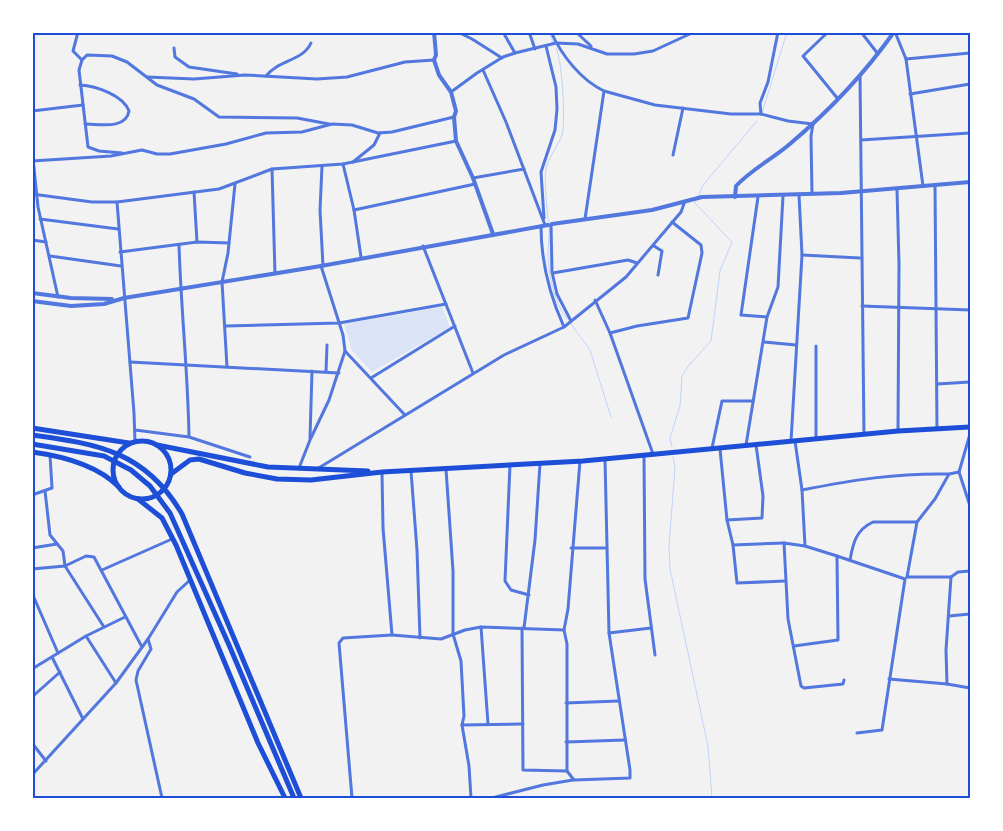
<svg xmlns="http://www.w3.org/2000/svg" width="1003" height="831" font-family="'Crimson Pro',serif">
<rect width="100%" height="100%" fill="#f2f2f2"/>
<path fill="#dbe4f7" d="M442,307L450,327L372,372L352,351L344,324Z"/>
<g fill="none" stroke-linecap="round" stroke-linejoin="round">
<g stroke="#bfd3fe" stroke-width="1">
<path d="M550,33L553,43"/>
<path d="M556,48C562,58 566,122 562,135C558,146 548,158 546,169C544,185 547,211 549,226C550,235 548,244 548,253C548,273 554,303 567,319"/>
<path d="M762,113L787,32"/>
<path d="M698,197L703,185L757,121"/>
<path d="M571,324L590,350L611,417"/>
<path d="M672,447L670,438L680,406L682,376L689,365L711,341L720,271L732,242L695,203L696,201"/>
<path d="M673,457L675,468L669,545L670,569L708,746L712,798"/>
</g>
<g stroke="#5277de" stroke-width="3">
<path d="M78,32L73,51L82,60"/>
<path d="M458,32L472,39L502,58"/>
<path d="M503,32L515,53"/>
<path d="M529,32L535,49"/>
<path d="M551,32C562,56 581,80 604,91"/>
<path d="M576,32L591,46"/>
<path d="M828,32L803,56L838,99"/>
<path d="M861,32L878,54"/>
<path d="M895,32L906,59L923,186"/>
<path d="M174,48L175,57L189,67L237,74"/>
<path d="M906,59L970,53"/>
<path d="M483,70L506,122L545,225"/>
<path d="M266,76C278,60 303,61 311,43"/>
<path d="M860,76L864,435"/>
<path d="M147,77L194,79L245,75L317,79L347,77L405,62L434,60"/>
<path d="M80,85C96,86 123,95 129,111C126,130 99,124 85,124"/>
<path d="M451,92L477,73L503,57L515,53L556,43L578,44L607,54H634L653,51L694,32"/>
<path d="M910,94L970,84"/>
<path d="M32,111L83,105"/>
<path d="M761,114L760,103L768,82L778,32"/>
<path d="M861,140L970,133"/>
<path d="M32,149L38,207L58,297"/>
<path d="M122,153L99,151L88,147L79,70L82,60L87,55L112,56L127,62L157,85L194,99L219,117L297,118L329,124"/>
<path d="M673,155L683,108"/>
<path d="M32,161L111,156L142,150L157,154H170L226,144L266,133L302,132L332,124L352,125L378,133L392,132L454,117"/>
<path d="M353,162L374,145L380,133"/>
<path d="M343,164L354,210L361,257"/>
<path d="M322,166L320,210L323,266"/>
<path d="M272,169L275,274"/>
<path d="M473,178L524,169"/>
<path d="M970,182V201"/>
<path d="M935,185L937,428"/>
<path d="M897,189L899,264L898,430"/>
<path d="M194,192L197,242"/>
<path d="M32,194L92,202H117"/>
<path d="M758,197L741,315L767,317"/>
<path d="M354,210L475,184"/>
<path d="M544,218L541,172L555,130L557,109L556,87L546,46"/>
<path d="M40,219L118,229"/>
<path d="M585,219L604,91L655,105L731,114H761L788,121L813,124L811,136L812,194"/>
<path d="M551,224L552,272L557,294L571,321"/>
<path d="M541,226C541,263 549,294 564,327"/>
<path d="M32,240L46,242"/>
<path d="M179,245C181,310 188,373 189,437"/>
<path d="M423,246L473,373"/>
<path d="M654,246L662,251L658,275"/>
<path d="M120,252L197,242L229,243"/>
<path d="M802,255L860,258"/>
<path d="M50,256L121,266"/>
<path d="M553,273L628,260L637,263"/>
<path d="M595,300L610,333L653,454"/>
<path d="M862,306L970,310"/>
<path d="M225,326L339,323L446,304"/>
<path d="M610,333L637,326L688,318L702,253L701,245L672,222"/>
<path d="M764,342L796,345"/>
<path d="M345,351L404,414"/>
<path d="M130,362L339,373"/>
<path d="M227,367L222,282L228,253L235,184"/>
<path d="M326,372L327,345"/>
<path d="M371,378L455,326"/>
<path d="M937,384L970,382"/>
<path d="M135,430L189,437L250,457"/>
<path d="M310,438L312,371"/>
<path d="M816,438V346"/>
<path d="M791,441L802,255L799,195"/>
<path d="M795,441L802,490L805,546"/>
<path d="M135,442L134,413L117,202L219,189L272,169L343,164L456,141"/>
<path d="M746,445L767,317L778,287L783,196"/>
<path d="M712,448L722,401H753"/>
<path d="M720,449L727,520L733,545L737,583L785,581"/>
<path d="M644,456L645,579L655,655"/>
<path d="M580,461L568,609L564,630L567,644V771L574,780L630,778V770L609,633L605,459"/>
<path d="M510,465L505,581L511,590L529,595"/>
<path d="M299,468L310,440L329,400L345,351L343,335L321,266"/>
<path d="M317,469L504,355L564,327L626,277L681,212L685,201"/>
<path d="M446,469L453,571V634L461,661L464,716L462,725L523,724"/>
<path d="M411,471L417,550L420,638"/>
<path d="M382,472L383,528L392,635L441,639L465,630L481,627L564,630"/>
<path d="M959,472L970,506"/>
<path d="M802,490C853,480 896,473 948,474"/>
<path d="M45,491L50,535L63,551L65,566L104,627"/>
<path d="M32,495L52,488L50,455"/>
<path d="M727,520L762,518L763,496L756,445"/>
<path d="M733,545L784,543"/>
<path d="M32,548L57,544"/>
<path d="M571,548H605"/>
<path d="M837,556L905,579L882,730L857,733"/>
<path d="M850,560C853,543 856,530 873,522H917L935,499L949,474L959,472L970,434"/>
<path d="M32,569L65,566L86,556L94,557L142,647"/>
<path d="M102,570L172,539"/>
<path d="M907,577L917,522"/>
<path d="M907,577H951"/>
<path d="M32,593L58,653"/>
<path d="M949,616L970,614"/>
<path d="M481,627L488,724"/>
<path d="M522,628L523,770L567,771"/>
<path d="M524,628L535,540L540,464"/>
<path d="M609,633L651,628"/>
<path d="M86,636L116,683"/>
<path d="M148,639L151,649L138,671L136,680L162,798"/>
<path d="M794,646L838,640L837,556L805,546L784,543L788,619L801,686L804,688L843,684L844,680"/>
<path d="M52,657L83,719"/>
<path d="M32,669L86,636L125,617"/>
<path d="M889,679L947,684L946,650L951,577L958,572L970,571"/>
<path d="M947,684L970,688"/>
<path d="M32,697L60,672"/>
<path d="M566,703L618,701"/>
<path d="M462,725L469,766L471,798"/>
<path d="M566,742L625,740"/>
<path d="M32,743L46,761"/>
<path d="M32,775L116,683L148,639L177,592L190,580"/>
<path d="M352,798L339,643L343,638L392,635"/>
<path d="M492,798L543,785L573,780"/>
</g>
<g stroke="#5277de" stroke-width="4">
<path d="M434,32L436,55L434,60L439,75L451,92L456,111L454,117L456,141L473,178L493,234"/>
<path d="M735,197L736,186C752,169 774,158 791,143C830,110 865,73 894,32"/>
<path d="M552,224L652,210L702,197L841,193L970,182"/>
<path d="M32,293L71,298L112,299"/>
<path d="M32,301L71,306L104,304L124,298L321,266L548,225"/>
</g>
<g stroke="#1d4ed8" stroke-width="5">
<circle cx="142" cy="470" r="29"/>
<path d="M157,445L268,467L368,471"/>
<path d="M171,474L190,460L199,459L245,473L277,479L311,480L382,472L583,461L898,431L970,427"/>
</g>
<g stroke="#1d4ed8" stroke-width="5">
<path d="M32,428L129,443"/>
<path d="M32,435C99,444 146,452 182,514L301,798"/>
<path d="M32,444L104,456L131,470L150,486L170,513L229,645L294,798"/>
<path d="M32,452C62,456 97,465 119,487"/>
<path d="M138,499L162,518L176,545L258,743L285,798"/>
</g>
</g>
<rect width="1003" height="831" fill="none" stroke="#ffffff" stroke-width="68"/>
<rect x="34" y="34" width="935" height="763" fill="none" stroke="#1d4ed8" stroke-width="2"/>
</svg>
